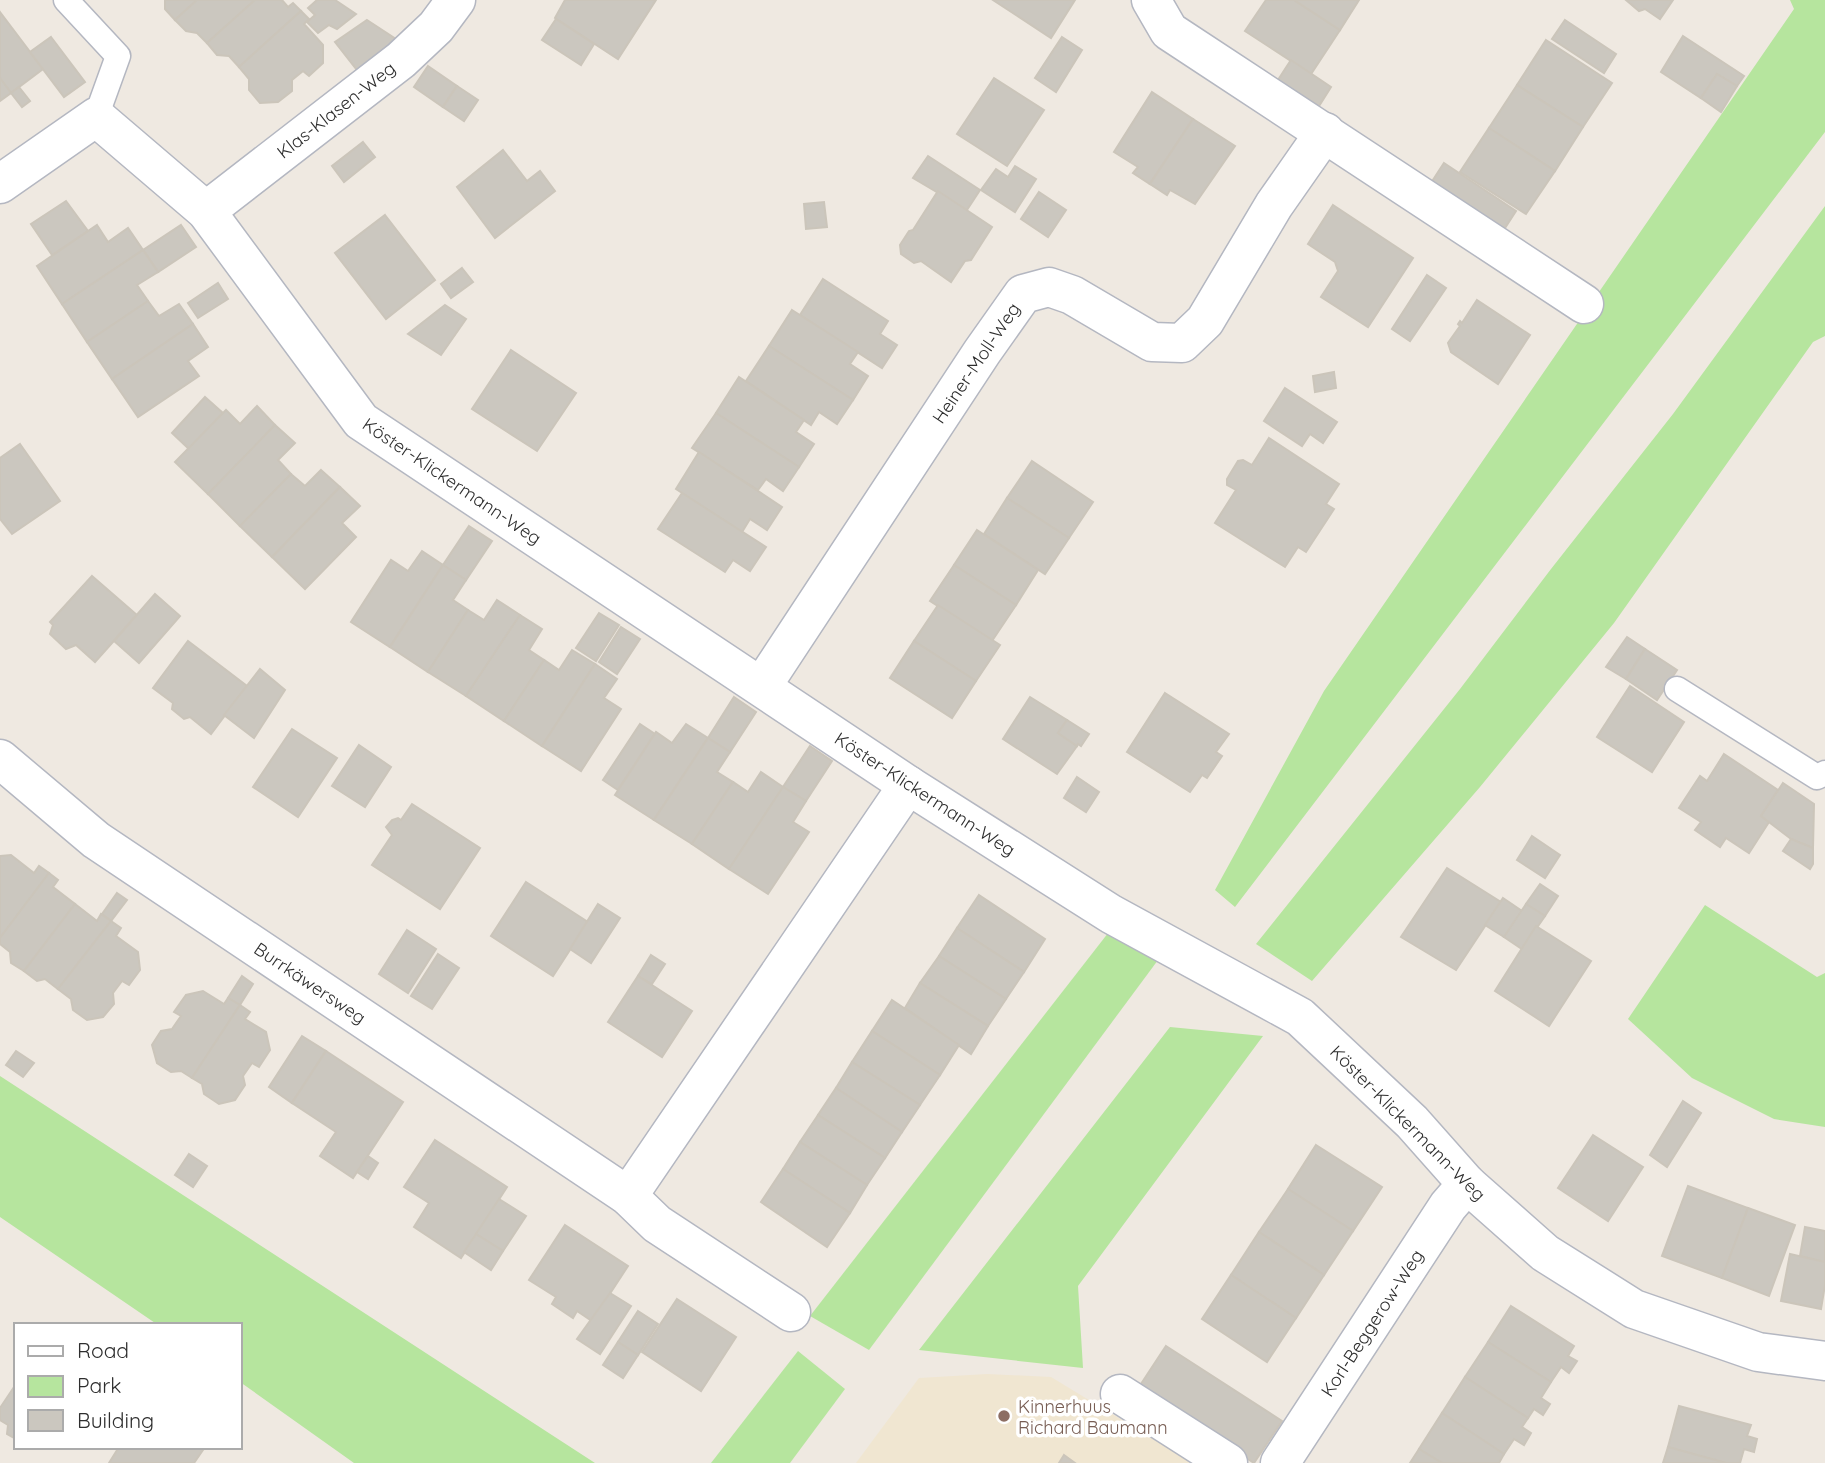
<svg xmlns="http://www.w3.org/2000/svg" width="1825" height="1463" font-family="Quicksand,sans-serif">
<rect width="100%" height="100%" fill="#efe9e1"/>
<path fill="#f0e6d1" d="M987,1374L1051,1377L1193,1463H856L919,1378Z"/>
<g fill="#b6e59e">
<path d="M1790,0H1825V132L1235,907L1215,890L1324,691L1794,9Z"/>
<path d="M1825,206V336L1813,342L1614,623L1480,787L1312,981L1256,944L1460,689L1551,569L1673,414Z"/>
<path d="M1705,905L1817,977L1825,973V1127L1774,1119L1692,1078L1628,1019Z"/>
<path d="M1112,928L1161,956L869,1350L810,1316Z"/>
<path d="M1170,1027L1263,1036L1078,1286L1083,1368L919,1350Z"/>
<path d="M0,1076L595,1463H354L240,1382V1325H158L0,1217Z"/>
<path d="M798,1351L845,1389L790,1463H711Z"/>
</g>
<g fill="#cbc7bf" stroke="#cbc5ba" stroke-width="2">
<path d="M165,0H197L175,20L165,9Z"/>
<path d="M197,0H255L207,43L197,33L186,31L175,20Z"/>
<path d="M255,0H282L288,7L293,3L301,11L239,67L229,56L217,55L207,43Z"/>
<path d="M317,0H335L356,14L337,29L329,25L318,33L307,22L315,15L308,8Z"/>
<path d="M565,0H656L618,59L555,18Z"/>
<path d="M993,0H1075L1051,38Z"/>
<path d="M1266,0H1294L1340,30L1311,74L1245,31Z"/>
<path d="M1294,0H1359L1340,30Z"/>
<path d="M1626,0H1673L1660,19L1645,9L1639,11Z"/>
<path d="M301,11L309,19L304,24L323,45V63L309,76L303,71L292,80V91L278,102L260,103L249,90V79L239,67Z"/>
<path d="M0,12L43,69L11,93L0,78Z"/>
<path d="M556,19L594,44L581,65L542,40Z"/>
<path d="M367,20L396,39L357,70L335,42Z"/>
<path d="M1565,20L1616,54L1604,73L1552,39Z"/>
<path d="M1683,36L1744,76L1737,86L1717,74L1701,98L1661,72Z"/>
<path d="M51,37L85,82L64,97L30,52Z"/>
<path d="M1062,37L1082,50L1056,92L1035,78Z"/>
<path d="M1546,40L1612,83L1583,127L1517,85Z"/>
<path d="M1291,60L1331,87L1319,106L1278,80Z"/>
<path d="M428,66L457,86L443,107L414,87Z"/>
<path d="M1717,74L1737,86L1721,112L1701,98Z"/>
<path d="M0,78L11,93L0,101Z"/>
<path d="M994,78L1044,110L1007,166L957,134Z"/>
<path d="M1517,85L1583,127L1555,171L1489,128Z"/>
<path d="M457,86L478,100L464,121L443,107Z"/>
<path d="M19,87L30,101L22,107L11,93Z"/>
<path d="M1152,92L1193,119L1150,184L1133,173L1138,167L1114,152Z"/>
<path d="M1193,119L1235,146L1195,204L1170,190L1167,195L1150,184Z"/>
<path d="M1489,128L1555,171L1526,214L1460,172Z"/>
<path d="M363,142L375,157L344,182L332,166Z"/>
<path d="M503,150L527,181L540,171L555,191L495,238L457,187Z"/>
<path d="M928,156L980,190L967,210L913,178Z"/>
<path d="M1444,163L1516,211L1503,231L1431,183Z"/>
<path d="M1015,166L1036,179L1015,212L981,190L996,169L1008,177Z"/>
<path d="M938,191L992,227L971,260L965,261L951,282L921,261L914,263L901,254L900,245L909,231L913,230Z"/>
<path d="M1039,192L1066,210L1048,237L1021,219Z"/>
<path d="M66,201L88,231L52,255L31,224Z"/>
<path d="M824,202L827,227L806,229L804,204Z"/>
<path d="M1333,205L1413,258L1368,327L1321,297L1338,271L1335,262L1308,244Z"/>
<path d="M385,215L435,280L386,319L335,253Z"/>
<path d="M97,225L108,242L128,228L143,250L62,304L37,266Z"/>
<path d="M181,225L196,247L158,272L143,250Z"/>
<path d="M143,250L158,272L137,285L148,301L87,342L62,304Z"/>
<path d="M462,268L473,282L451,298L441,284Z"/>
<path d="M1427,275L1446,288L1410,341L1392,329Z"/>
<path d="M823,279L888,321L880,334L897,345L882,368L800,315Z"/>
<path d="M218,283L228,299L198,318L188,303Z"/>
<path d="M1477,300L1530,335L1498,384L1451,352L1448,343L1460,326L1458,324L1460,321L1462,323Z"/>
<path d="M148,301L159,316L179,304L193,324L112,379L87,342Z"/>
<path d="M445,305L466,319L441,355L408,334Z"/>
<path d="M792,310L858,352L850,364L868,376L853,400L769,346Z"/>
<path d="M193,324L208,347L188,361L199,376L138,417L112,379Z"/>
<path d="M769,346L853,400L837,424L819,412L811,425L746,381Z"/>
<path d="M511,350L576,393L537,451L472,409Z"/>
<path d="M1334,372L1336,388L1315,392L1313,376Z"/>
<path d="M739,377L804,420L796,432L814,444L799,467L716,413Z"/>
<path d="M1285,388L1337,422L1323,443L1310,434L1302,446L1264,421Z"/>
<path d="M205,397L223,413L189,449L172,433Z"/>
<path d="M257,406L275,425L208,494L175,462L226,410L240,424Z"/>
<path d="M716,413L799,467L783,491L766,479L758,490L692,448Z"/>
<path d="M275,425L295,443L278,460L291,474L240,526L208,494Z"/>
<path d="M1269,438L1339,484L1326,504L1334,509L1306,552L1298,547L1285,567L1215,523L1236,490L1227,485V479L1238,461L1243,460L1252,465Z"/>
<path d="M20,444L60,501L12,534L0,519V458Z"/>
<path d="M699,452L782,507L767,530L750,519L742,532L676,489Z"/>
<path d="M1032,461L1093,502L1069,538L1007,498Z"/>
<path d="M321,470L340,487L272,557L240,526L291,474L305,486Z"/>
<path d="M340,487L360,506L342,523L356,537L305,589L272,557Z"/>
<path d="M682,493L766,547L750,571L733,560L725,572L658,529Z"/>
<path d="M1007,498L1069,538L1045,574L984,534Z"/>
<path d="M469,526L492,541L466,580L443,565Z"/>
<path d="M977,530L1038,570L1016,605L954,565Z"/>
<path d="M422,551L443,565L390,647L351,622L391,560L408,571Z"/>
<path d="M443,565L466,580L453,600L468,610L428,672L390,647Z"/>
<path d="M954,565L1016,605L992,641L930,601Z"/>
<path d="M92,576L137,615L95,662L76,645L66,649L50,634L53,625L50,622Z"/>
<path d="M155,594L180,616L139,663L114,641Z"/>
<path d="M497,600L520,615L466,696L428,672L468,610L484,620Z"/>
<path d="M938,605L1000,645L976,681L914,641Z"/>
<path d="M599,613L619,625L596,661L576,648Z"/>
<path d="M520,615L542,629L529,650L544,660L504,721L466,696Z"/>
<path d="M621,627L640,639L617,674L599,662Z"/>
<path d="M1627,637L1645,649L1626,679L1606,667Z"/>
<path d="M188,641L247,686L211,734L190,717L184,719L172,709L173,703L153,688Z"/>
<path d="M914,641L976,681L952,718L890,678Z"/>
<path d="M1645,649L1677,670L1657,700L1626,679Z"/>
<path d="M572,650L595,664L542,746L504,721L544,660L559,670Z"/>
<path d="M595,664L617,679L604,698L621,709L581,771L542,746Z"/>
<path d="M260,669L285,690L254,738L224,715Z"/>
<path d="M1630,686L1684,722L1652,772L1597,737Z"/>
<path d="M1165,693L1229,734L1216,752L1222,756L1207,778L1202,775L1190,792L1127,752Z"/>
<path d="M734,697L756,712L730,752L708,738Z"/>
<path d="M1030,697L1067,720L1058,733L1077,746L1057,774L1003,739Z"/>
<path d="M1067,720L1089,734L1081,746L1078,744L1077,746L1058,733Z"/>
<path d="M640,724L655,734L618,790L603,780Z"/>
<path d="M686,724L708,738L654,820L615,795L656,732L672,743Z"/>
<path d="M292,729L337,758L298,817L253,787Z"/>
<path d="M708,738L730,752L717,772L733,782L692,844L654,820Z"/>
<path d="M359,745L391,767L365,807L332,786Z"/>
<path d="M810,746L832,761L806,801L783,787Z"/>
<path d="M1724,754L1778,790L1761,816L1769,822L1749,853L1726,838L1720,847L1695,830L1701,822L1679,808L1700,776L1707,781Z"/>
<path d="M761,772L783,787L729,869L692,844L733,782L748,792Z"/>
<path d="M1077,777L1099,792L1086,812L1064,798Z"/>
<path d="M1783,783L1814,804L1813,848L1791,839L1761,816Z"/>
<path d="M783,787L806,801L793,822L809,832L768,894L729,869Z"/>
<path d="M412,804L480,848L440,909L372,865L392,835L386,827L392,820L398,818L401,820Z"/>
<path d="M1532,836L1560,855L1545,878L1517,860Z"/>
<path d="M1791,839L1813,848V864L1810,869L1783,851Z"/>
<path d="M11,855L34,873L39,866L49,873L0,938V856Z"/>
<path d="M1447,868L1501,902L1456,970L1401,937Z"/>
<path d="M49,873L58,880L53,887L75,904L24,971L11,963L10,952L0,944V938Z"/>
<path d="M526,882L588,922L553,976L491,936Z"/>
<path d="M1540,884L1558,896L1545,916L1526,904Z"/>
<path d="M117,893L127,900L111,921L102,914Z"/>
<path d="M979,895L1045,939L1024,972L957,928Z"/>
<path d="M1503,898L1522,911L1504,937L1485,925Z"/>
<path d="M75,904L97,921L101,914L111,921L58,989L45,979L37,981L24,971Z"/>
<path d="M598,904L620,918L591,963L570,949Z"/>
<path d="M1526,904L1545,916L1522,949L1504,937Z"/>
<path d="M111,921L121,928L116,936L138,952L140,970L129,985L122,981L113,993L114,1004L103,1017L87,1020L73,1010L71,999L58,989Z"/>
<path d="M1536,926L1591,961L1549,1026L1495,991Z"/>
<path d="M957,928L1024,972L1006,999L939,956Z"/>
<path d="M407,930L436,949L408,993L379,974Z"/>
<path d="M438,954L459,968L432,1009L411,996Z"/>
<path d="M651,955L665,964L652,984L638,976Z"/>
<path d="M939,956L1006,999L988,1026L920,983Z"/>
<path d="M242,976L253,984L240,1005L228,998Z"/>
<path d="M638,976L692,1011L662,1057L608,1022Z"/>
<path d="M920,983L988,1026L971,1054L905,1008Z"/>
<path d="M203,991L224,1004L228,998L240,1005L192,1078L181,1071L171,1072L157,1063L152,1045L161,1031L172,1029L181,1016L174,1012L186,995Z"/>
<path d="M892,1000L959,1045L940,1075L872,1031Z"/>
<path d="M240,1005L250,1012L245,1019L266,1032L270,1050L259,1067L252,1063L243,1076L245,1085L235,1100L219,1104L204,1094L202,1084L192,1078Z"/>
<path d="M872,1031L940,1075L920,1105L852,1062Z"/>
<path d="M302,1036L326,1051L292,1103L269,1087Z"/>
<path d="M16,1051L34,1063L23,1077L6,1065Z"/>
<path d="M326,1051L403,1102L353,1178L320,1156L336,1132L292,1103Z"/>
<path d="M852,1062L920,1105L902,1132L836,1088Z"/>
<path d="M836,1088L902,1132L885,1158L818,1115Z"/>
<path d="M1683,1101L1701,1113L1667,1167L1650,1155Z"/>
<path d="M818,1115L885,1158L867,1185L800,1142Z"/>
<path d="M1593,1135L1643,1167L1608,1221L1558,1188Z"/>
<path d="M435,1140L507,1187L461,1258L414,1227L429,1203L404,1187Z"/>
<path d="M800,1142L867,1185L850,1213L783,1169Z"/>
<path d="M1316,1145L1382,1187L1353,1231L1288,1189Z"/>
<path d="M189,1154L207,1166L193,1187L175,1175Z"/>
<path d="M368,1156L378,1163L368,1179L357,1172Z"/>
<path d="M783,1169L850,1213L827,1247L761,1202Z"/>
<path d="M1688,1186L1748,1208L1722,1278L1662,1256Z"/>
<path d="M1288,1189L1353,1231L1324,1275L1259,1232Z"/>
<path d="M499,1199L526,1216L503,1251L476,1234Z"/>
<path d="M1748,1208L1795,1225L1769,1296L1722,1278Z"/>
<path d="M565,1225L628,1266L592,1321L577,1311L573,1318L552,1304L556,1297L529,1280Z"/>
<path d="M1805,1227L1825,1231V1262L1800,1256Z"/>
<path d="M1259,1232L1324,1275L1296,1318L1231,1275Z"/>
<path d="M476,1234L503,1251L491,1270L464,1252Z"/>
<path d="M1790,1254L1825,1262V1285L1821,1309L1781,1301Z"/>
<path d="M1231,1275L1296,1318L1267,1362L1202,1319Z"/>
<path d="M610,1293L631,1306L600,1354L577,1339Z"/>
<path d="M677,1299L736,1337L701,1391L642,1352Z"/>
<path d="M1511,1306L1574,1346L1568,1356L1577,1361L1569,1373L1561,1367L1551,1382L1488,1342Z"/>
<path d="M638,1311L658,1324L638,1355L618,1342Z"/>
<path d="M618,1342L638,1355L623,1378L603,1365Z"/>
<path d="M1488,1342L1551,1382L1541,1398L1550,1404L1543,1415L1534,1409L1528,1418L1465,1377Z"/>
<path d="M1166,1346L1282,1421L1254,1463L1139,1387Z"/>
<path d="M1465,1377L1528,1418L1522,1427L1531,1433L1524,1445L1514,1439L1504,1454L1442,1413Z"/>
<path d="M16,1384V1439L7,1434L8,1425L0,1420V1408Z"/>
<path d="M1679,1406L1751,1425L1747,1436L1757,1439L1754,1452L1744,1449L1740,1463H1726L1668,1447Z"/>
<path d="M1442,1413L1504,1454L1499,1463H1442L1419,1449Z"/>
<path d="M119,1447H205L194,1463H109Z"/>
<path d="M1668,1447L1726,1463H1663Z"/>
<path d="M1419,1449L1442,1463H1410Z"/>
<path d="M1064,1455L1075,1463H1059Z"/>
</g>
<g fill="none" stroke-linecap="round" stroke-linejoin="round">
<g stroke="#b4b7c1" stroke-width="27">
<g id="lane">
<path d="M66,0L118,56L96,117"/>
<path d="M1677,689L1817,777L1825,773"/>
</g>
</g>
<g stroke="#b4b7c1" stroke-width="41">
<g id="street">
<path d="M1151,0L1169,31L1584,304"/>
<path d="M0,184L96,117L206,211L361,421L908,785L1111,914L1300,1017L1412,1122L1467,1184L1545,1253L1634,1309L1758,1352L1825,1361"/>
<path d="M206,211L401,60L436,27L456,0"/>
<path d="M762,686L982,352L1023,294L1049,287L1072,295L1152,342L1182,343L1205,321L1274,205L1325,132"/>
<path d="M0,759L96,840L628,1196L657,1224L791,1312"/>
<path d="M628,1196L908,785"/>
<path d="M1120,1394L1228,1463"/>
<path d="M1280,1463L1448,1206L1467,1184"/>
</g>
</g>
<use href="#lane" stroke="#fff" stroke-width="24"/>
<use href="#street" stroke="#fff" stroke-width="38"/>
</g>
<circle fill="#8d6e63" stroke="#fff" stroke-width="2.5" cx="1004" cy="1416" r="7"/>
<g text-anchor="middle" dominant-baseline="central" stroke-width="7" stroke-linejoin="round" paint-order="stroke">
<g font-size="18" fill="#2e2e2e" stroke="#fff">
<text transform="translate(336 110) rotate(-38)">Klas-Klasen-Weg</text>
<text transform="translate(976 363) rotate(-56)">Heiner-Moll-Weg</text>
<text transform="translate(452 481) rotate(34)">Köster-Klickermann-Weg</text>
<text transform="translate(925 794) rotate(33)">Köster-Klickermann-Weg</text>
<text transform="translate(310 983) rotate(34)">Burrkäwersweg</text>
<text transform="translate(1408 1123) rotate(45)">Köster-Klickermann-Weg</text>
<text transform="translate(1372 1323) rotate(-57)">Korl-Beggerow-Weg</text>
</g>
<g font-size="18" fill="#785e54" stroke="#fff" text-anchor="start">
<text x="1018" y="1406">Kinnerhuus<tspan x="1018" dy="21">Richard Baumann</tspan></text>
</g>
</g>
<rect x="14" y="1323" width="228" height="126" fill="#ffffff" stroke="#ababab" stroke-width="2"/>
<rect x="28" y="1346" width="35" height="10" fill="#ffffff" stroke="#ababab" stroke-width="2"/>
<text x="77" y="1358" font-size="21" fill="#2e2e2e">Road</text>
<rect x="28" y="1376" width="35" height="21" fill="#b6e59e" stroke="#ababab" stroke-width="2"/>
<text x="77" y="1393" font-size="21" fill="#2e2e2e">Park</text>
<rect x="28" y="1410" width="35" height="21" fill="#cbc7bf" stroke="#ababab" stroke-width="2"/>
<text x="77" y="1428" font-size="21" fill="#2e2e2e">Building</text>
</svg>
